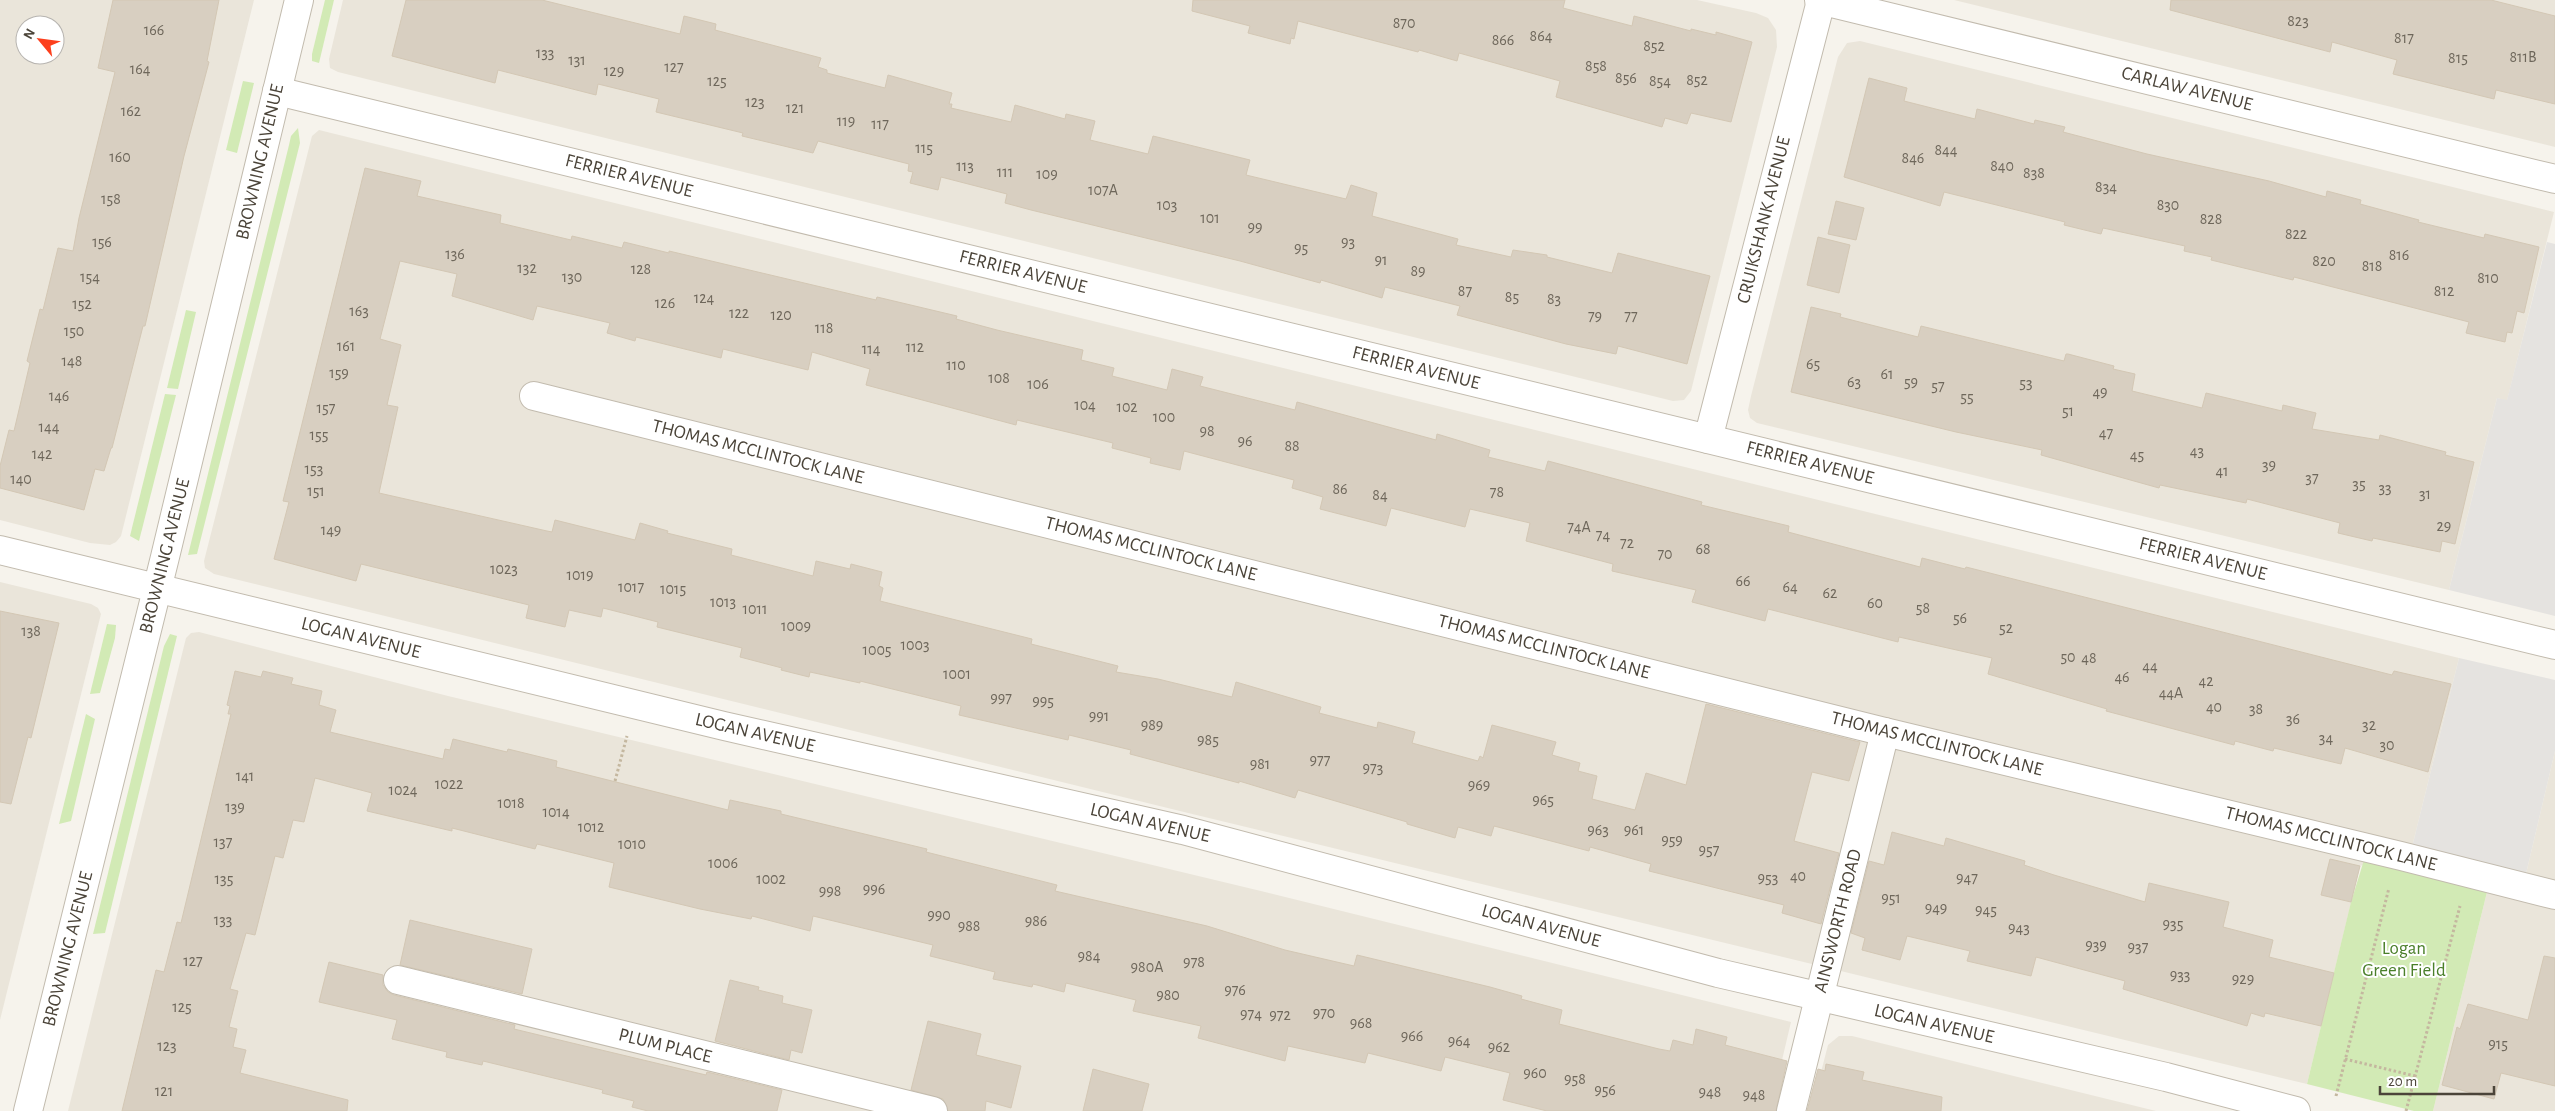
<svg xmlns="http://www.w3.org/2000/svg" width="2555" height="1111" font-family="'Alegreya Sans',sans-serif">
<rect width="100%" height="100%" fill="#f6f3ec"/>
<g fill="#eae5da" fill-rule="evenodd">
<path d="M0,0H254L121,536L116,542L110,545L90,543L0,520ZM25,25H55V55H25Z"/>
<path d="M343,0H1697L1756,13L1768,18L1776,30L1777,47L1691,391L1684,400L1673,401L338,72L330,68L329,59Z"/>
<path d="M1954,0H2555V147Z"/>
<path d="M1860,41L2554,212L2507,401L2497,398L2449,590L1757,423L1750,418L1748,410L1751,396L1838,57L1847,43Z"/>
<path d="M319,130L2459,658L2411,851L2360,866L2307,1084L1184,812L214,574L205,568L204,561L312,136Z"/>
<path d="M0,582L91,604L98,608L101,614L0,1020Z"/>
<path d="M199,632L448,696L1265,892L1791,1022L1770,1111H68L186,638L191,633Z"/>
<path d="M2555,751V885L2525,878Z"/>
<path d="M2487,892L2555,906V1111H2433Z"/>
<path d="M1839,1036H1852L2156,1111H1811L1828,1045Z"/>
</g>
<g fill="#d2eab5">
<path d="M325,0H334L319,63L312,61V54Z"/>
<path d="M243,81L254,83L237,153L226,150Z"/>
<path d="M298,128L300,143L197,554L188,555L289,145L291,136Z"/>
<path d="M186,310L196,312L178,389L167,388Z"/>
<path d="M165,394L176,395L139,541L130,536Z"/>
<path d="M107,624L116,625L115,638L100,693L90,694Z"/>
<path d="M170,634L177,636L105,933L93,934L164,646Z"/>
<path d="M86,714L95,719L71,821L59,824Z"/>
<path d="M2364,860L2487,892L2433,1111H2414L2307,1084L2351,902Z"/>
</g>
<g fill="#e5e3e0">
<path d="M2547,242L2555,244V616L2449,590L2497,398L2507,400Z"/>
<path d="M2459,658L2555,680V751L2525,878L2411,851Z"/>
</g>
<g fill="#d8cfc1" stroke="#d3c7b4">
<path d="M113,0H219L207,61L209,62L184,156L145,326H143L112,448H111L104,471L95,469L84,510L0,488V466L9,430L14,431L30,363L27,361L40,309L43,310L58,248L73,251L79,218L115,72L98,68Z"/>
<path d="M406,0H542L680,34L684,16L716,24L715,30L821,58L818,67L827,70V73L885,88L888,75L952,93L949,104H952L951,108L1011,122L1015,105L1065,119L1066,114L1095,121L1090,140L1148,154L1153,136L1250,160L1246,175L1346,199L1351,185L1377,193L1372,216L1458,239L1456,245L1511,257L1513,250L1547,255V257L1612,273L1618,253L1710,276L1687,364L1618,346L1616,354L1566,344L1457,315L1460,306L1385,287L1382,298L1321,280L1320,283L1240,261L1031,210L1005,203L1007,194L941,177L938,190L910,183L913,172L908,171L909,164L818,141L813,153L742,136L743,133L656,112L659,99L598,84L596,95L498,70L495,83L392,56Z"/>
<path d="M1193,0H1565L1563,8L1632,26L1634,16L1691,31V29L1716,35V32L1752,42L1731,122L1691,113L1687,124L1665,118L1662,127L1556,97L1560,81L1459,53L1457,61L1419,50L1418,52L1298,21L1294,39L1291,38L1290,44L1248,33L1250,26L1192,11Z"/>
<path d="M2171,0H2491L2555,16V104L2496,90L2494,99L2393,74L2397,60L2332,42L2330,52L2170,10Z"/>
<path d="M1869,78L1907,88L1904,101L1975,119L1977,109L2034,124L2035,120L2065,127L2063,132L2147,154L2269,181L2326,197L2327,191L2361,200L2360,204L2419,220L2418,222L2484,238L2485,234L2539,247L2524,313L2517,311L2512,333L2507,332L2505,342L2466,333L2469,322L2294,277L2293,280L2211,260L2212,257L2184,251L2185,246L2103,228L2101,234L2064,225L2065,222L1944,192L1940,206L1844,177Z"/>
<path d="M365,168L421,181L417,196L501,215L500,223L571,240L572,236L622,248L624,242L669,253V251L876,300L877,297L957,316L956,319L997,330L1083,350L1081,360L1114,368L1112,376L1167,390L1172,369L1203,377L1200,386L1295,410L1297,402L1436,440L1437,434L1490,450L1488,457L1545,471L1548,461L1702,502L1701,505L1789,526L1788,532L1920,567L1922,558L1965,569L1966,567L2392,675L2394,671L2451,684L2428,772L2345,748L2341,764L2274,748L2273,751L2235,741L2234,745L2106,711L2107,709L1988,674L1992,658L1899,637L1898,642L1768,609L1765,621L1692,602L1696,590L1612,571L1613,564L1526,541L1530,523L1470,509L1465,527L1391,508L1386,526L1320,509L1323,497L1292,488L1294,480L1184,451L1180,470L1150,463L1151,458L1112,448L1113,443L1017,420L1016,425L866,385L870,369L812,352L808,370L723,349L721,358L636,337L635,341L607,333L610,323L537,306L533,320L452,296L457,274L400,261L380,339L401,345L387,405L398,407L379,493L547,531L552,532L555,520L635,540L640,523L668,531L667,533L732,549L731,555L813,576L816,561L850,569L851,564L882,572L879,586L883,588L880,601L1032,639L1031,644L1118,666L1116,672L1158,679L1232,697L1236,682L1321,707L1319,713L1377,728L1378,722L1415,732L1412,743L1478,761L1480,756L1483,758L1492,725L1556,742L1552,755L1580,763L1578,771L1597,776L1592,799L1635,810L1646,773L1686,785L1706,704L1860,742L1849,781L1812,772L1794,841L1839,853L1821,924L1782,913L1784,905L1649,871L1651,864L1590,847L1589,851L1494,826L1491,836L1458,827L1455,838L1407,824V822L1298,790L1295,798L1239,781V783L1130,754L1131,750L1069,735L1068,740L959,715L961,706L860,681V683L810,672L809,677L781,670L782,668L740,657L742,648L657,627L658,622L603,608L601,617L569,610L565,627L526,618L529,605L361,564L356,581L274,559L289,502L283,501Z"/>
<path d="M1836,201L1864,208L1856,240L1828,234Z"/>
<path d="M1818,237L1850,245L1839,293L1807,285Z"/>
<path d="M1811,307L1841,314L1840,317L1918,337L1921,326L2064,361L2066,354H2068L2114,366L2113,369L2135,374L2132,391L2202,408L2206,393L2282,411L2283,405L2316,413L2312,429L2379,440L2380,435L2446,452L2445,455L2474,462L2455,544L2442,541L2440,552L2373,538L2372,541L2338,533L2340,523L2247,499L2246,503L2160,485L2159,488L2041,455L2042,450L1956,432L1791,392Z"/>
<path d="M0,611L59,623L31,738L28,737L11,804L0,802Z"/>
<path d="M235,671L261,677L263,671L293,678L291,684L322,691L319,705L336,710L330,732L443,759L445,749L450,750L453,739L507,752L508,749L557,761L556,767L728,810L730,800L781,811V814L927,849L926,852L1057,885L1055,891L1207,926L1285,950L1354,966L1357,955L1490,987L1522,996L1521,999L1562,1010L1559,1024L1659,1049L1670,1051L1673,1040L1693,1045L1696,1029L1727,1037L1725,1045L1787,1061L1776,1111H1547L1503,1100L1510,1073L1445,1057L1441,1071L1368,1053L1365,1063L1288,1046L1285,1061L1198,1038L1201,1026L1133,1011L1136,1000L1066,983L1064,992L1033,984L1032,987L993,979L995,972L930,956L933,945L813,916L810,931L752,916L751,919L700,909L609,887L614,863L537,844L535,849L452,828V831L367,811L372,793L315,778L304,822L293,820L283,858L275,856L255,935L246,933L230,989L238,991L229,1027L237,1029L233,1047L246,1050L240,1073L348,1100L347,1111H122L156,970L164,972L177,922L181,923L231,714H228L230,706L227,705Z"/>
<path d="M1892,832L1944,846L1946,838L2025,861L2024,865L2054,875L2145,902L2149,883L2229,902L2223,927L2273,940L2269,957L2334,973L2321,1026L2265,1013L2264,1017L2251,1013L2247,1026L2123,989L2125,981L2036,957L2031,976L1967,961L1970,951L1907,936L1900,960L1862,950L1865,938L1851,933L1869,861L1884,865Z"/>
<path d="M2330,859L2360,866L2351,902L2321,895Z"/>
<path d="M410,920L532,949L522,994L400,965Z"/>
<path d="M2544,956L2555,958V1086L2501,1073L2494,1099L2442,1085L2457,1027L2460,1029L2468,1004L2528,1020Z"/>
<path d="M329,962L383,975V985L388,992L394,995L515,1025L514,1029L572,1043L706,1075L707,1072L782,1090L777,1111H648L632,1107L634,1101L602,1093L603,1090L483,1061L482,1065L446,1057L447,1052L392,1039L397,1020L319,1002Z"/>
<path d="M730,980L759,987L758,990L783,996L782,1003L812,1010L802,1053L791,1050L789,1060L715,1041Z"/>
<path d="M928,1021L981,1034L976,1055L1021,1066L1011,1108L986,1101L985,1111H948L943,1099L911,1090Z"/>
<path d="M1826,1064L1864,1072L1862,1080L1942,1097L1941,1111H1807L1818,1069L1825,1071Z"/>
<path d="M1093,1069L1149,1084L1142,1111H1083Z"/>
</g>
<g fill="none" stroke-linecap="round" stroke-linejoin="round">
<g stroke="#c2bbae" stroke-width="30">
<g id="minor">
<path d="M1819,0L2555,179"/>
<path d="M277,91L2555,645"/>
<path d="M534,396L1885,732L2401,856L2555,895"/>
<path d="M1708,439L1821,1"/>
<path d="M0,550L724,726L1183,830L1718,973L2166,1077L2296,1111"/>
<path d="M398,980L933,1111"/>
<path d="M28,1111L165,557L299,0"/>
<path d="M1791,1111L1885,732"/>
</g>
</g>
<g stroke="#c4b79f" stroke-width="3" stroke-dasharray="2.5 2.5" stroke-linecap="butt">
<path d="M615,781L627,736"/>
<path d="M2345,1059L2415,1076"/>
<path d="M2336,1096L2389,888"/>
<path d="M2406,1111L2460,906"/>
</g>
<use href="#minor" stroke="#fff" stroke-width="28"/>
</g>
<g text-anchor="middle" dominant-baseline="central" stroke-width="4" stroke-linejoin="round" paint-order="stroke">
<g font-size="16" fill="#6e675b">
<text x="2298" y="21">823</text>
<text x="1404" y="23">870</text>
<text x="154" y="30">166</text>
<text x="1541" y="36">864</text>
<text x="2404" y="38">817</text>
<text x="1503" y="40">866</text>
<text x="1654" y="46">852</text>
<text x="545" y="53">133</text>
<text x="2523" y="57">811B</text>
<text x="2458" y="58">815</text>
<text x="577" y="60">131</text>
<text x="1596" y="66">858</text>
<text x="674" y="67">127</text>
<text x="140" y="69">164</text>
<text x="614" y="71">129</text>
<text x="1626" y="78">856</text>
<text x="1697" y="80">852</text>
<text x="717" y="81">125</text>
<text x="1660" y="81">854</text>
<text x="755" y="102">123</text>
<text x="795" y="108">121</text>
<text x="131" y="111">162</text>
<text x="846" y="121">119</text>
<text x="880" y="124">117</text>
<text x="924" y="148">115</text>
<text x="1946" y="150">844</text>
<text x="120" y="157">160</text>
<text x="1913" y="158">846</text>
<text x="965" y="166">113</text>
<text x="2002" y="166">840</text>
<text x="1005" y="172">111</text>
<text x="2034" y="173">838</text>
<text x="1047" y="174">109</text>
<text x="2106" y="187">834</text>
<text x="1103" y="190">107A</text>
<text x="111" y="199">158</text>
<text x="1167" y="205">103</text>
<text x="2168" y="205">830</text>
<text x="1210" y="218">101</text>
<text x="2211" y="219">828</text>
<text x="1255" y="227">99</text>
<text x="2296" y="234">822</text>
<text x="102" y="242">156</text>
<text x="1348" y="242">93</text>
<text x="1301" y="248">95</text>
<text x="455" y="254">136</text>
<text x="2399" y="255">816</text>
<text x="1381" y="260">91</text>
<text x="2324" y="261">820</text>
<text x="2372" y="266">818</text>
<text x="527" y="268">132</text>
<text x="641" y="269">128</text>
<text x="1418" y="271">89</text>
<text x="90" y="277">154</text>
<text x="572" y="277">130</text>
<text x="2488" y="278">810</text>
<text x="1465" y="291">87</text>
<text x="2444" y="291">812</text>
<text x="1512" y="297">85</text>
<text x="704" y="298">124</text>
<text x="1554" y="299">83</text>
<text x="665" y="303">126</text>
<text x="82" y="304">152</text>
<text x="359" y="311">163</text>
<text x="739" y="313">122</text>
<text x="781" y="315">120</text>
<text x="1595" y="316">79</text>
<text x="1631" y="316">77</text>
<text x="824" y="328">118</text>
<text x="74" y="331">150</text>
<text x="346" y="346">161</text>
<text x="915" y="347">112</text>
<text x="871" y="349">114</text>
<text x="72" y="361">148</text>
<text x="1813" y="364">65</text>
<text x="956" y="365">110</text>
<text x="339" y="373">159</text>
<text x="1887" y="374">61</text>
<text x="999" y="378">108</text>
<text x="1854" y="382">63</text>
<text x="1911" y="382">59</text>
<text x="2026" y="383">53</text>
<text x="1038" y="384">106</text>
<text x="1938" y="386">57</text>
<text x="2100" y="392">49</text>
<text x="59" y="396">146</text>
<text x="1967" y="397">55</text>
<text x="1085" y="405">104</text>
<text x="1127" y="407">102</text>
<text x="326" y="408">157</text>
<text x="2068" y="411">51</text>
<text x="1164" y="417">100</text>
<text x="49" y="427">144</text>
<text x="1207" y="431">98</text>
<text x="2106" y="433">47</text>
<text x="319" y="435">155</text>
<text x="1245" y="441">96</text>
<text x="1292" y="446">88</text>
<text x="2197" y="451">43</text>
<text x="42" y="454">142</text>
<text x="2137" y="455">45</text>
<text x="2269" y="465">39</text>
<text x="314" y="469">153</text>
<text x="2222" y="471">41</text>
<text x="2312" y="478">37</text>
<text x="21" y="479">140</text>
<text x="2359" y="484">35</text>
<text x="2385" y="488">33</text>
<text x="1340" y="489">86</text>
<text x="316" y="491">151</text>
<text x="1497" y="492">78</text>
<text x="2425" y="494">31</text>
<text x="1380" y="495">84</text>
<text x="2444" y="526">29</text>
<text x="1579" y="527">74A</text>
<text x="331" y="530">149</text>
<text x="1603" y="535">74</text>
<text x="1627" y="543">72</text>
<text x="1703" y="549">68</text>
<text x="1665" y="554">70</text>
<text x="504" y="569">1023</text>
<text x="580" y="575">1019</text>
<text x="1743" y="581">66</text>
<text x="631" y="587">1017</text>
<text x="1790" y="587">64</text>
<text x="673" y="589">1015</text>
<text x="1830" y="593">62</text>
<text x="723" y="602">1013</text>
<text x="1875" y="603">60</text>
<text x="1923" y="608">58</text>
<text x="755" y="609">1011</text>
<text x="1960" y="618">56</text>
<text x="796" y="626">1009</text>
<text x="2006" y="628">52</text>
<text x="31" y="631">138</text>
<text x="915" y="645">1003</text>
<text x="877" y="650">1005</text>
<text x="2068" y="657">50</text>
<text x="2089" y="658">48</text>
<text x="2150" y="666">44</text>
<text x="957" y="674">1001</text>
<text x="2122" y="677">46</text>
<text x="2206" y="681">42</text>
<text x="2171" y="693">44A</text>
<text x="1001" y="698">997</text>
<text x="1043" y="701">995</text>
<text x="2214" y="707">40</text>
<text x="2256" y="709">38</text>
<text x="1099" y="716">991</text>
<text x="2293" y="719">36</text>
<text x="1152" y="725">989</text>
<text x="2369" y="725">32</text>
<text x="2326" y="738">34</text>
<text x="1208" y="740">985</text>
<text x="2387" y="745">30</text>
<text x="1320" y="760">977</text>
<text x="1260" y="764">981</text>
<text x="1373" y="768">973</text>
<text x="245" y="776">141</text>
<text x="449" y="784">1022</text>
<text x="1479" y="785">969</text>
<text x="403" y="790">1024</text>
<text x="1543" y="800">965</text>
<text x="511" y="803">1018</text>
<text x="235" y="807">139</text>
<text x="556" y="812">1014</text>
<text x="591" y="827">1012</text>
<text x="1598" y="830">963</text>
<text x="1634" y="830">961</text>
<text x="1672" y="840">959</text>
<text x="223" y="842">137</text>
<text x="632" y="844">1010</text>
<text x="1709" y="850">957</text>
<text x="723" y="863">1006</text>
<text x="1798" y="876">40</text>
<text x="1768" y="878">953</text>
<text x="1967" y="878">947</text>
<text x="224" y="879">135</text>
<text x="771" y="879">1002</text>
<text x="874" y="889">996</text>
<text x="830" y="891">998</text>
<text x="1891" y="898">951</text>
<text x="1936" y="908">949</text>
<text x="1986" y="910">945</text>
<text x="939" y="915">990</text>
<text x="223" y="920">133</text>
<text x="1036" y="921">986</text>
<text x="2173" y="924">935</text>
<text x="969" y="926">988</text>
<text x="2019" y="928">943</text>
<text x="2096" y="945">939</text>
<text x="2138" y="947">937</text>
<text x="1089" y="956">984</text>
<text x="193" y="961">127</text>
<text x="1194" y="962">978</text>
<text x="1147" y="967">980A</text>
<text x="2180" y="975">933</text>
<text x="2243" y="979">929</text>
<text x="1235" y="990">976</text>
<text x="1168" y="995">980</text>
<text x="182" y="1007">125</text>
<text x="1324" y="1013">970</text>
<text x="1251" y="1014">974</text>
<text x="1280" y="1015">972</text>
<text x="1361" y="1023">968</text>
<text x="1412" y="1036">966</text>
<text x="1459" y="1041">964</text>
<text x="2498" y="1044">915</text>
<text x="167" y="1046">123</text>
<text x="1499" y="1047">962</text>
<text x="1535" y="1073">960</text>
<text x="1575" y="1079">958</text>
<text x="1605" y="1090">956</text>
<text x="164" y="1091">121</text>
<text x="1710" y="1092">948</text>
<text x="1754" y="1095">948</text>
</g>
<g font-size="19" fill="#4b4439" stroke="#fff">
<text transform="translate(2187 89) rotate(14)">CARLAW AVENUE</text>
<text transform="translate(260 162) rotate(-77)">BROWNING AVENUE</text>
<text transform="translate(629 176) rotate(14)">FERRIER AVENUE</text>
<text transform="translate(1764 220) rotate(-76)">CRUIKSHANK AVENUE</text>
<text transform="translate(1023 272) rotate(14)">FERRIER AVENUE</text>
<text transform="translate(1416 368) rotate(14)">FERRIER AVENUE</text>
<text transform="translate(758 452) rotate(14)">THOMAS MCCLINTOCK LANE</text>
<text transform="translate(1810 463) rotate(14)">FERRIER AVENUE</text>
<text transform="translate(1151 549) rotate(14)">THOMAS MCCLINTOCK LANE</text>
<text transform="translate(165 556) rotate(-76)">BROWNING AVENUE</text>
<text transform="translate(2203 559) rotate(14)">FERRIER AVENUE</text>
<text transform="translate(361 638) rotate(14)">LOGAN AVENUE</text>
<text transform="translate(1544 647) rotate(14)">THOMAS MCCLINTOCK LANE</text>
<text transform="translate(755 733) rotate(13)">LOGAN AVENUE</text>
<text transform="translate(1937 744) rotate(14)">THOMAS MCCLINTOCK LANE</text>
<text transform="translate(1150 823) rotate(13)">LOGAN AVENUE</text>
<text transform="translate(2331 839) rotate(14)">THOMAS MCCLINTOCK LANE</text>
<text transform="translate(1838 921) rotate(-76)">AINSWORTH ROAD</text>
<text transform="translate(1541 926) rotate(15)">LOGAN AVENUE</text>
<text transform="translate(68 949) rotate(-76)">BROWNING AVENUE</text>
<text transform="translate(1934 1024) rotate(13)">LOGAN AVENUE</text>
<text transform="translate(665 1046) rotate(14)">PLUM PLACE</text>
</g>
<g font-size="19" fill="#4a7f2a" stroke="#fff">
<text x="2404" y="948">Logan<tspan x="2404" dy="22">Green Field</tspan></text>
</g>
</g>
<g transform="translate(40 40) rotate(299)"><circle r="24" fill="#ffffff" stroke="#b7b4b0"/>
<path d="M0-4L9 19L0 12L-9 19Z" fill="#fc3f1d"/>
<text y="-8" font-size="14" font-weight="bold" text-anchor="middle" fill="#4b4439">N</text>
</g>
<path d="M2380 1086v8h114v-8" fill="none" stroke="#4b4439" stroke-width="2.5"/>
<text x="2388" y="1086" font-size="15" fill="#4b4439" stroke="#ffffff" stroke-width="4" paint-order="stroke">20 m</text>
</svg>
